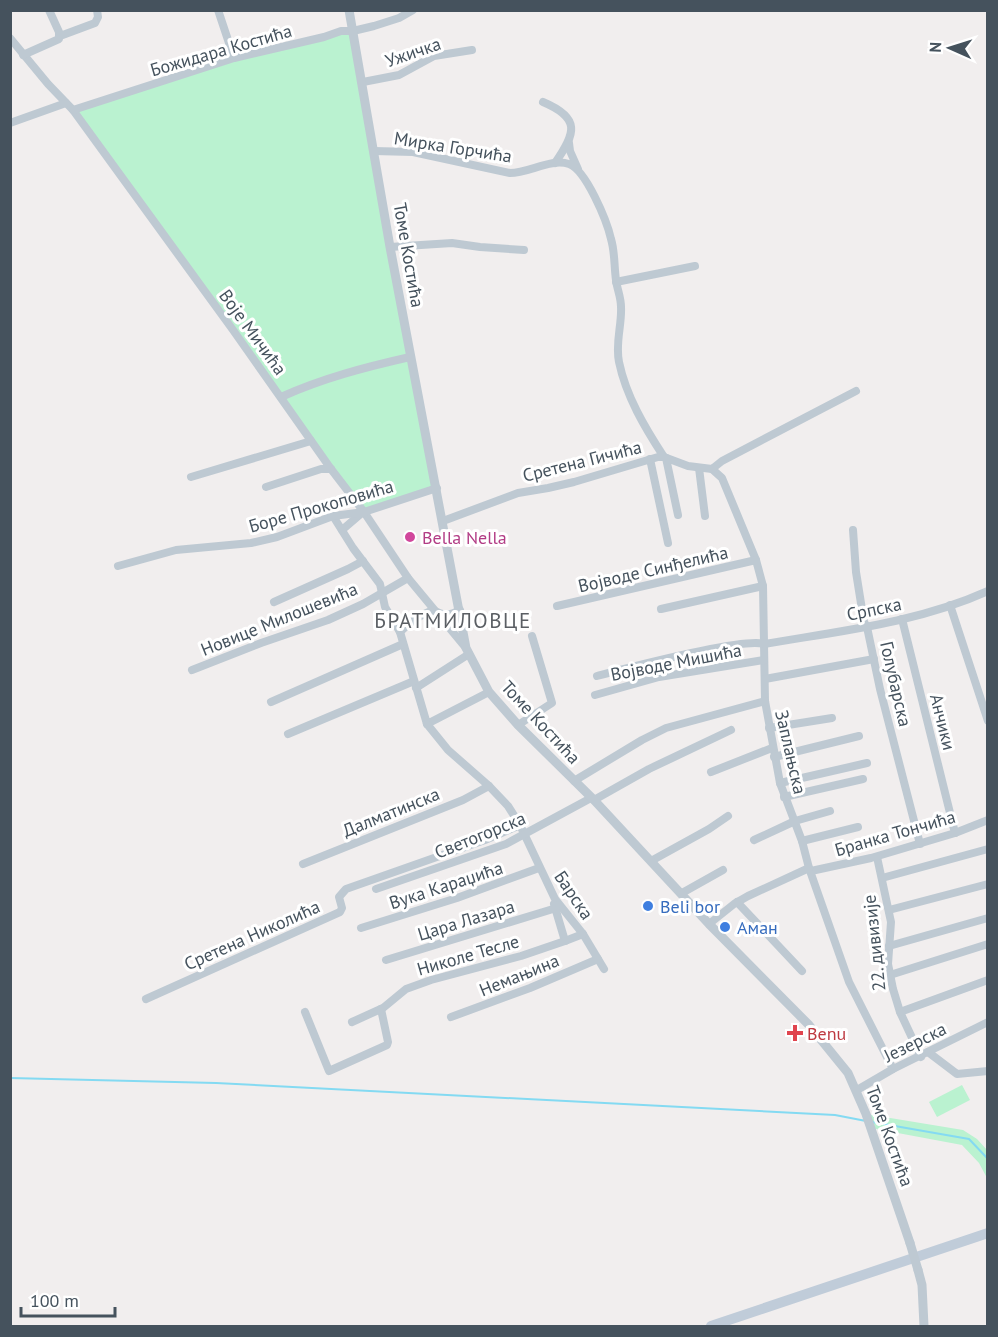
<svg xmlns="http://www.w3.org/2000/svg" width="998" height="1337" font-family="'PT Sans',sans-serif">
<rect width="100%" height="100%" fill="#f1eeee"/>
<g fill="#baf2d0">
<path d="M353,31L437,488L364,512L73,110L234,58Z"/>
<path d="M962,1085L970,1100L937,1117L929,1102Z"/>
<path d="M866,1114L963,1130L977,1139L987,1150V1178L979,1163L962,1145L871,1128Z"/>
</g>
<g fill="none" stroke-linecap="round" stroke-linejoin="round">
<g stroke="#84daf2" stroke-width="2">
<path d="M10,1078L216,1083L835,1115L866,1121"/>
<path d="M872,1122L969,1139L988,1159"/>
</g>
<g stroke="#bec9d2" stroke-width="8">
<path d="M218,10L234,58"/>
<path d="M60,36L95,23L98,17L97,10"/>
<path d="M10,38L48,84L73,110L233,330L331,469L364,512L408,578L466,648"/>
<path d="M23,55L59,39V32L49,10"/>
<path d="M363,82L399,75L434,56L472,50"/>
<path d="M543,102C581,118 576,133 555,163"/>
<path d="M73,110L234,58L324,37L341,31H353L374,26L399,18L413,10"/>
<path d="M10,123L66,103"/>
<path d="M569,143L570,151L578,169"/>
<path d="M374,151L413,152L510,173C529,173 551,158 569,164C586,170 607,221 611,239C615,252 614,266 616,280C617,289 621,297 621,307C622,325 615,343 619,362C626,396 645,428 664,457"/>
<path d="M390,247L452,243L480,247L524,250"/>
<path d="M616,282L695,266"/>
<path d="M281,397C323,378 366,367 410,357"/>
<path d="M666,458L678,515"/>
<path d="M650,459L668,543"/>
<path d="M699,468L705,516"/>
<path d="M712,469L722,478L756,560L763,586L765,701L780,783L802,841L809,868L849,982L893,1069"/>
<path d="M191,477L311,441"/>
<path d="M266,487L321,469H331"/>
<path d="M333,516L353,548L380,584L385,607L400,632L427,724L489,692"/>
<path d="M443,521L518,493L548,488L574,482L658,457H664L688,466L712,469L722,461L856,391"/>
<path d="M342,530L363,512"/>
<path d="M853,530L856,572L864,622L867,627L880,689L920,844"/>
<path d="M118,566L176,550L251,543L277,537L333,516L364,512L437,488"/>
<path d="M274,602L348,569L363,561"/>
<path d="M950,605L988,721"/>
<path d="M557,606L756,560"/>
<path d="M661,609L763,586"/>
<path d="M902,619L955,833"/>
<path d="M400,632C410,622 420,615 433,610C444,616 449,616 460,610"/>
<path d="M192,670L261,643L328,620L363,604L408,578"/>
<path d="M597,676C624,669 744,637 764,644C840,631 917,623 988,591"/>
<path d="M765,679L874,659"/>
<path d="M416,688L469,654"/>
<path d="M595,695L659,677L764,660"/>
<path d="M271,702L403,644"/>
<path d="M427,724L448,750L489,786L508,806L520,825L555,899L583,934L604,969"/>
<path d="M518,725L552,703L532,636"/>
<path d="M769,728L832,718"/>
<path d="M288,734L414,681"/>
<path d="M774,757L859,736"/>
<path d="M711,772L772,748"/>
<path d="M574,781L642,740L666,728L765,701"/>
<path d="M780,783L867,763"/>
<path d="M784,797L863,779"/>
<path d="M594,800L649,769L731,730"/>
<path d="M754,840L795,821L830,811"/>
<path d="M802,841L858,827"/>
<path d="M877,857L891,922L888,964L893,989L900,1012L921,1057"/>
<path d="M651,861L709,829L728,816"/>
<path d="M303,864L463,800L489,786"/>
<path d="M811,871L871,858L955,833L988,820"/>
<path d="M882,878L988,849"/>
<path d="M376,889L506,844L591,798"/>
<path d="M682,893L723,870"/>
<path d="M737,902L802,971"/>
<path d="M554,904L565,941L583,934"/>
<path d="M889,910L988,884"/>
<path d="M709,924L734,904L748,896L809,868"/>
<path d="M361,928L457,898L539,868"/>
<path d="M889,946L988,918"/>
<path d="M386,960L553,909"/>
<path d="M890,975L988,944"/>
<path d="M146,999L340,912L342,908L339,897L346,889L485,840L520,825"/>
<path d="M305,1012L329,1071L387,1045L388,1042L381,1009"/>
<path d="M900,1012L988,980"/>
<path d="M451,1017L530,988L598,959"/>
<path d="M352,1022L383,1008L406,989L431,980L521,956L565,941"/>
<path d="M928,1052L957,1074L988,1071"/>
<path d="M857,1090L893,1069L988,1022"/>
</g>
<g stroke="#bec9d2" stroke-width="9">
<path d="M349,10L390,247L466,648L489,692L518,725L594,800L709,924L809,1025L848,1073L866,1114L910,1243"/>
<path d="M918,1270L922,1285L924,1326"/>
</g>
<path stroke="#c0ccd9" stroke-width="10" d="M711,1326L988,1233"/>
<path stroke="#bec9d2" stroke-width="9" d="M910,1243L918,1270"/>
</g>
<circle fill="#d1479c" stroke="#fff" stroke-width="2" cx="410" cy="537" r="6"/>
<g fill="#3f7fe0" stroke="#fff" stroke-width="2">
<circle cx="648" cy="906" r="6"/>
<circle cx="725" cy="927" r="6"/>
</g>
<path fill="#e0444e" stroke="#fff" stroke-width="2" d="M792 1024h6v6h6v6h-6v6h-6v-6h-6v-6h6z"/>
<g text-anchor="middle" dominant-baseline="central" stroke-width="6" stroke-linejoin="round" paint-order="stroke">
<g font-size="18" fill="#45525d" stroke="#fff">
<text transform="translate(221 50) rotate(-16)">Божидара Костића</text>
<text transform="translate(413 52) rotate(-19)">Ужичка</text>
<text transform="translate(453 147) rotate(9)">Мирка Горчића</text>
<text transform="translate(409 255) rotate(80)">Томе Костића</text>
<text transform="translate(253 332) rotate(54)">Воје Мичића</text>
<text transform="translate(582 461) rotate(-14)">Сретена Гичића</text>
<text transform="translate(321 506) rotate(-16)">Боре Прокоповића</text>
<text transform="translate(653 569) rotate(-13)">Војводе Синђелића</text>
<text transform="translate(874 609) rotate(-12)">Српска</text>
<text transform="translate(279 619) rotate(-22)">Новице Милошевића</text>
<text transform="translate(676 662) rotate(-11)">Војводе Мишића</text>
<text transform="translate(896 684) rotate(77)">Голубарска</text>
<text transform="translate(541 722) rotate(47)">Томе Костића</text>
<text transform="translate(943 722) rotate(76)">Анчики</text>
<text transform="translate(791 752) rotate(77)">Заплањска</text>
<text transform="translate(391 812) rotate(-22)">Далматинска</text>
<text transform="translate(895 833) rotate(-16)">Бранка Тончића</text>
<text transform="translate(480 835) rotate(-22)">Светогорска</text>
<text transform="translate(446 885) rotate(-18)">Вука Караџића</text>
<text transform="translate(574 895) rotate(56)">Барска</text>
<text transform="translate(466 920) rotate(-17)">Цара Лазара</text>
<text transform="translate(252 935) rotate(-24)">Сретена Николића</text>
<text transform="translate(874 943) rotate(-96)">22. дивизије</text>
<text transform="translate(468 955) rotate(-16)">Николе Тесле</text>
<text transform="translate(519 975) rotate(-22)">Немањина</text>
<text transform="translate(915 1042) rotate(-26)">Језерска</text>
<text transform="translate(890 1136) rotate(70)">Томе Костића</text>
</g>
<g font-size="18" fill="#b23c85" stroke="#fff" text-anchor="start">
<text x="422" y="537">Bella Nella</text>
</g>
<g font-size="18" fill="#366cbe" stroke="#fff" text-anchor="start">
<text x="660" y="906">Beli bor</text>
<text x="737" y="927">Аман</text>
</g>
<g font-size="18" fill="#be3a42" stroke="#fff" text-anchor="start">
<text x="807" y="1033">Benu</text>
</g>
<g font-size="21" letter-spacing="1.5" fill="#5b5f64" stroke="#fff">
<text x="453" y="620">БРАТМИЛОВЦЕ</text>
</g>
</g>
<rect width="998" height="1337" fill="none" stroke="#45525d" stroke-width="24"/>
<g transform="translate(950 48) rotate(273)" stroke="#ffffff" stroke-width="4.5" paint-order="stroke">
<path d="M0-4.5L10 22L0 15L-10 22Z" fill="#45525d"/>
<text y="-9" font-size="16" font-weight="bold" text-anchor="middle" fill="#45525d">N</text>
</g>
<path d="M21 1307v9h94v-9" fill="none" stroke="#45525d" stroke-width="3"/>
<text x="30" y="1307" font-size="18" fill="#45525d" stroke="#ffffff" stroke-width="4.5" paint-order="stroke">100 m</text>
</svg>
